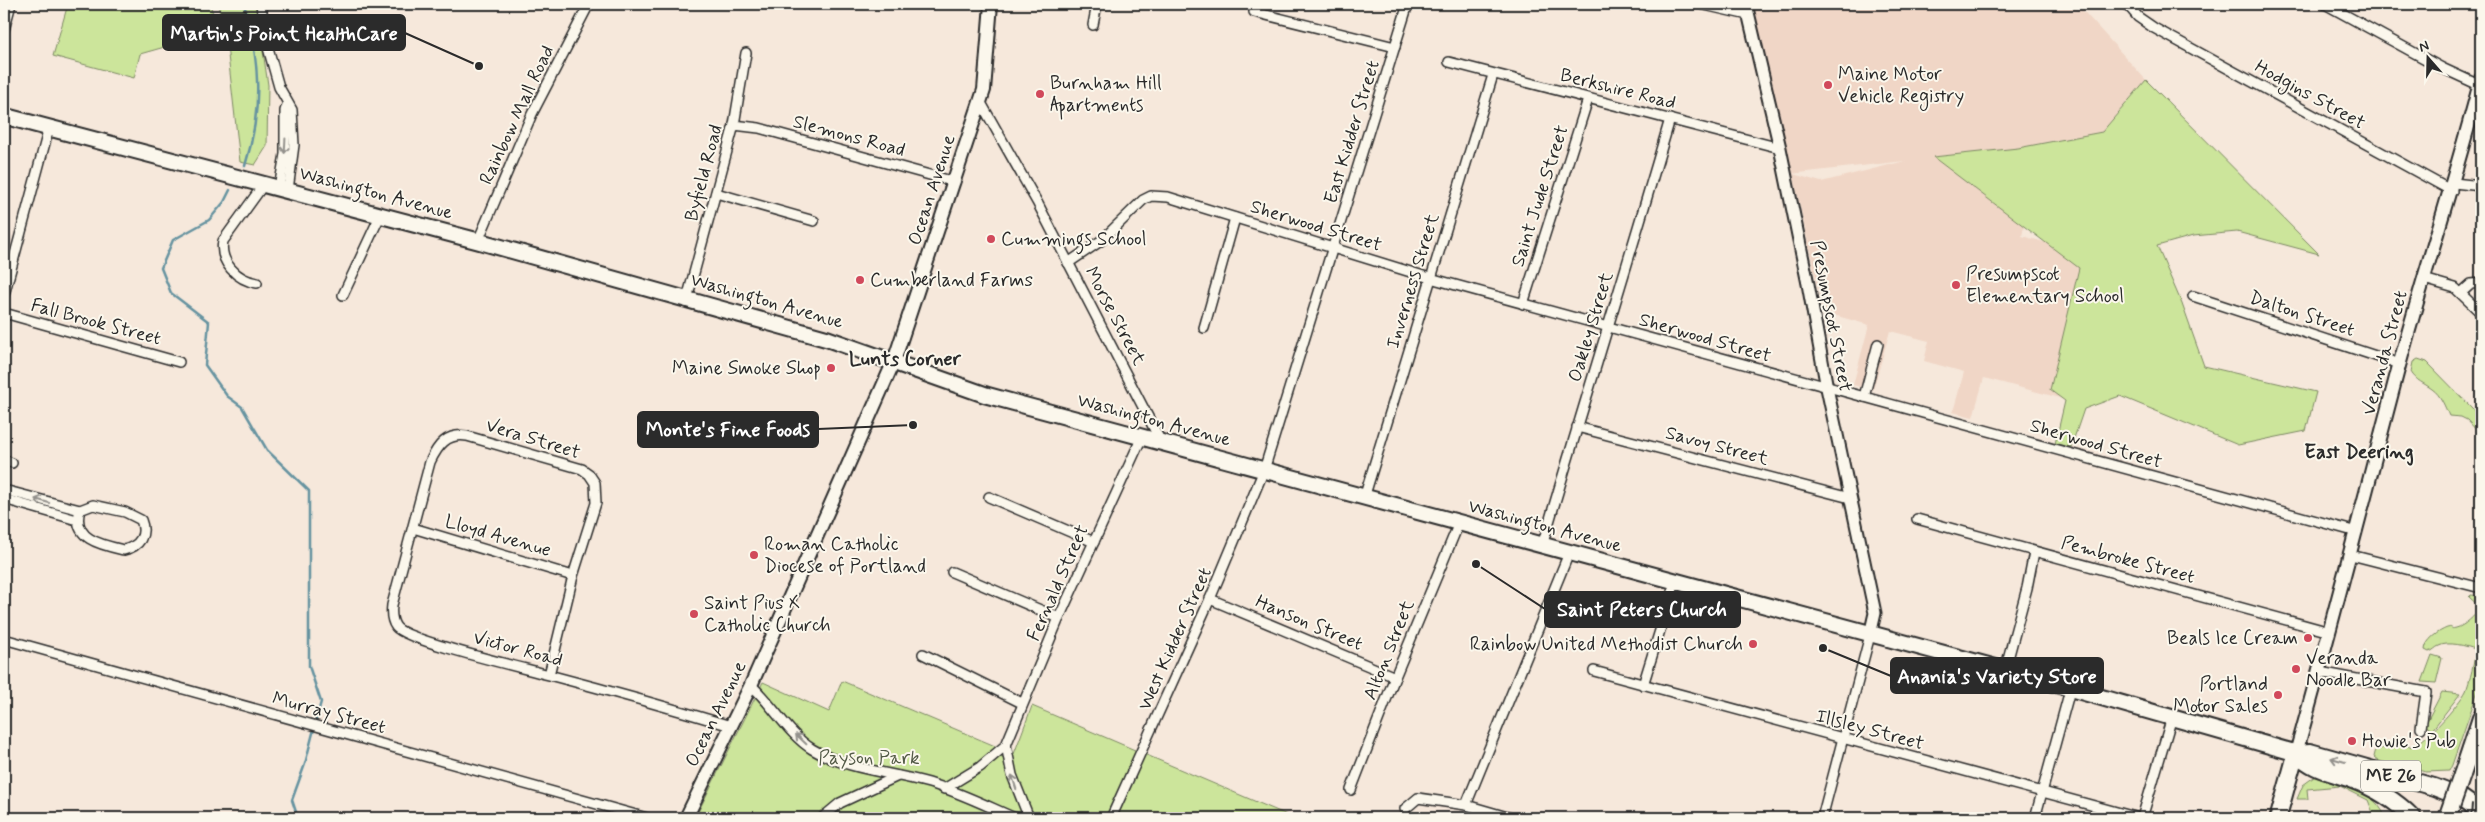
<svg xmlns="http://www.w3.org/2000/svg" width="2485" height="822" font-family="Mynerve,sans-serif">
<rect width="100%" height="100%" fill="#f6e8db"/>
<filter id="ink" filterUnits="userSpaceOnUse"><feTurbulence type="fractalNoise" baseFrequency=".02" numOctaves="2"/><feDisplacementMap in="SourceGraphic" scale="10" xChannelSelector="R" yChannelSelector="G"/><feConvolveMatrix kernelMatrix="1 2 1 2 8 2 1 2 1" color-interpolation-filters="sRGB"/></filter>
<g filter="url(#ink)">
<path fill="#f0d6c6" d="M1751,4H2077L2146,80L2102,132L2033,145L2036,170L2022,236L2102,258L2064,399L1984,378L1973,417L1953,412L1964,372L1924,361L1929,341L1890,331L1873,390L1853,385L1869,325L1823,312L1793,174L1821,182L1905,161L1790,174Z"/>
<g fill="#cce59b" stroke="#7c8863">
<path d="M68,4H210L217,27L214,33L140,54L134,78L53,56Z"/>
<path d="M218,4H256L268,85L267,146L255,165L240,162L227,46Z"/>
<path d="M2146,80L2319,254L2237,232L2193,236L2157,246L2182,304L2204,366L2316,392L2306,431L2238,445L2120,396L2084,409L2071,447L2055,444L2065,401L2050,390L2079,268L1933,157L2018,148L2102,132Z"/>
<path d="M2418,359L2427,362L2473,409L2481,421V435L2467,420L2461,417L2449,416C2445,407 2441,395 2432,389C2424,383 2416,381 2411,372L2413,362Z"/>
<path d="M2471,595L2481,596V682L2452,765L2449,771L2426,772L2379,761L2374,757L2376,749L2393,747L2400,742L2406,743L2409,747C2424,745 2459,704 2466,691C2469,683 2476,658 2475,649C2467,646 2448,641 2439,646C2436,647 2433,651 2429,652L2425,650C2425,640 2439,631 2447,628C2455,626 2448,630 2456,628C2465,626 2475,615 2481,608L2469,597Z"/>
<path d="M2432,655L2442,658L2436,683L2422,682Z"/>
<path d="M842,681L1014,754L1032,706L1294,818H695L763,682L829,712Z"/>
<path d="M2442,692L2460,694L2432,730L2425,725Z"/>
<path d="M2314,777C2342,784 2372,788 2385,816L2375,818L2368,800L2340,786L2307,789L2308,799H2297L2303,785Z"/>
</g>
<g fill="none" stroke-linecap="round" stroke-linejoin="round">
<g stroke="#6693a0" stroke-width="2.5">
<path d="M244,4C260,61 263,109 245,166"/>
<path d="M230,190L224,202L209,220L173,240L161,268L171,293L209,322L205,365L227,396L242,407L267,450L309,491V666L321,702L315,723"/>
<path d="M298,818L292,800L305,764L314,729"/>
</g>
<g stroke="#2b2b2b" stroke-width="12">
<g id="minor">
<path d="M261,4L265,37L279,87L292,110L294,145L288,190"/>
<path d="M1700,4L1748,15"/>
<path d="M2127,4L2138,17L2154,28L2452,191"/>
<path d="M2325,4L2442,68L2481,86"/>
<path d="M1254,12L1395,47"/>
<path d="M1093,25L1097,4"/>
<path d="M4,30L11,4"/>
<path d="M1449,62L1780,148"/>
<path d="M980,101L1037,202L1161,442"/>
<path d="M734,125L759,128L955,182"/>
<path d="M2454,183L2481,186"/>
<path d="M279,188L285,154V111L287,105"/>
<path d="M716,193L814,221"/>
<path d="M478,241L532,114L589,4"/>
<path d="M1068,263L1102,240L1143,200L1151,196L1168,197L1430,278L2357,532"/>
<path d="M2424,279L2455,288L2481,313"/>
<path d="M257,283C237,280 219,262 223,241L264,184"/>
<path d="M2461,293L2471,284L2481,283"/>
<path d="M4,295L49,128"/>
<path d="M343,295L380,216"/>
<path d="M2193,296L2400,364"/>
<path d="M687,299L734,125L746,53"/>
<path d="M1523,304L1588,99"/>
<path d="M4,313L179,362"/>
<path d="M1204,328L1235,218"/>
<path d="M1864,397L1878,344"/>
<path d="M1577,427L1850,498"/>
<path d="M4,460L12,463"/>
<path d="M4,490L80,510"/>
<path d="M989,497L1094,542"/>
<path d="M1364,498L1493,75"/>
<path d="M4,499L77,520"/>
<path d="M93,505L125,512L141,520C147,535 140,546 124,550C102,545 71,539 80,510Z"/>
<path d="M1917,519L2330,632"/>
<path d="M413,528L573,576"/>
<path d="M1542,546C1584,403 1629,261 1670,119"/>
<path d="M2351,555L2481,588"/>
<path d="M952,572L1059,618"/>
<path d="M1210,599L1395,677"/>
<path d="M4,639L647,818"/>
<path d="M923,654L1022,703"/>
<path d="M2005,670L2027,588L2034,552"/>
<path d="M1594,671L2139,818"/>
<path d="M2319,672L2426,692L2421,728"/>
<path d="M549,675L573,576L596,503L595,483L589,474L582,469L467,436C447,433 438,445 430,462L392,605C391,613 391,620 396,627C407,641 524,668 549,675C610,691 671,708 731,726"/>
<path d="M751,685C772,704 789,735 812,749C847,770 891,772 929,783C959,792 987,806 1015,818"/>
<path d="M1643,685L1675,582"/>
<path d="M1006,745L1012,775L1029,818"/>
<path d="M944,789L980,767L1006,745L1059,618L1142,437"/>
<path d="M1351,790L1395,677L1459,523"/>
<path d="M1466,805L1569,553"/>
<path d="M1405,809L1418,798L1466,805L1511,818"/>
<path d="M822,818L840,803L898,776"/>
<path d="M1111,818L1210,599L1264,470L1408,4"/>
<path d="M1822,818L1870,635"/>
<path d="M2035,818L2070,690"/>
<path d="M2142,818L2172,717"/>
</g>
</g>
<g stroke="#2b2b2b" stroke-width="15">
<path id="tertiary" d="M1746,4L1780,148L1808,284L1827,388L1875,613L1870,635"/>
</g>
<g stroke="#2b2b2b" stroke-width="16">
<g id="secondary">
<path d="M2296,753C2332,625 2365,495 2399,366C2425,270 2456,175 2481,79"/>
<path d="M686,818L751,685L894,361L984,90L991,4"/>
</g>
</g>
<g stroke="#2b2b2b" stroke-width="19">
<path id="primary" d="M4,116L478,241L828,339L986,395L2005,670L2296,753L2278,818"/>
</g>
<g stroke="#2b2b2b" stroke-width="20">
<g id="motorway">
<path d="M2296,753L2310,752L2434,787L2460,797L2481,812"/>
<path d="M2296,753C2314,770 2329,771 2351,779C2376,788 2395,800 2413,818"/>
<path d="M2462,775L2481,718"/>
</g>
</g>
<use href="#minor" stroke="#fbf7ec" stroke-width="9"/>
<use href="#tertiary" stroke="#fbf7ec" stroke-width="11"/>
<use href="#secondary" stroke="#fbf7ec" stroke-width="12"/>
<use href="#primary" stroke="#fbf7ec" stroke-width="15"/>
<use href="#motorway" stroke="#fbf7ec" stroke-width="16"/>
<g stroke="#2b2b2b" stroke-width="20" stroke-linecap="butt">
<g id="motorway-bridge">
<path d="M2447,818L2462,775"/>
<path d="M2480,818L2481,804"/>
</g>
</g>
<use href="#motorway-bridge" stroke="#fbf7ec" stroke-width="16"/>
</g>
<defs><path id="oneway-shaft" d="M-6 0H5M1.5-3L5.5 0L1.5 3" fill="none" stroke-width="1.6" stroke-linecap="round" stroke-linejoin="round" transform="scale(1.25)"/></defs>
<g stroke="#93918c">
<use href="#oneway-shaft" transform="translate(285 146) rotate(93)"/>
<use href="#oneway-shaft" transform="translate(42 501) rotate(-164)"/>
<use href="#oneway-shaft" transform="translate(801 739) rotate(-136)"/>
<use href="#oneway-shaft" transform="translate(2338 760) rotate(-164)"/>
<use href="#oneway-shaft" transform="translate(1014 782) rotate(-108)"/>
</g>
</g>
<g fill="#d1495b" stroke="#fbf7ec" stroke-width="2">
<circle cx="1828" cy="85" r="5"/>
<circle cx="1040" cy="94" r="5"/>
<circle cx="991" cy="239" r="5"/>
<circle cx="860" cy="280" r="5"/>
<circle cx="1956" cy="285" r="5"/>
<circle cx="831" cy="368" r="5"/>
<circle cx="754" cy="555" r="5"/>
<circle cx="694" cy="614" r="5"/>
<circle cx="2308" cy="638" r="5"/>
<circle cx="1753" cy="644" r="5"/>
<circle cx="2296" cy="669" r="5"/>
<circle cx="2278" cy="695" r="5"/>
<circle cx="2352" cy="741" r="5"/>
</g>
<g text-anchor="middle" dominant-baseline="central" stroke-width="4" stroke-linejoin="round" paint-order="stroke">
<rect fill="#fbf7ec" stroke="#696865" stroke-width="1" x="2361" y="760.5" width="60" height="31" rx="4"/>
<g font-size="18" font-weight="bold" fill="#2b2b2b">
<text x="2391" y="776">ME 26</text>
</g>
<g font-size="19" fill="#2b2b2b" stroke="#fbf7ec" text-anchor="start">
<text x="1838" y="74">Maine Motor<tspan x="1838" dy="22">Vehicle Registry</tspan></text>
<text x="1050" y="83">Burnham Hill<tspan x="1050" dy="22">Apartments</tspan></text>
<text x="1001" y="239">Cummings School</text>
<text x="1966" y="274">Presumpscot<tspan x="1966" dy="22">Elementary School</tspan></text>
<text x="870" y="280">Cumberland Farms</text>
<text x="821" y="368" text-anchor="end">Maine Smoke Shop</text>
<text x="764" y="544">Roman Catholic<tspan x="764" dy="22">Diocese of Portland</tspan></text>
<text x="704" y="603">Saint Pius X<tspan x="704" dy="22">Catholic Church</tspan></text>
<text x="2298" y="638" text-anchor="end">Beals Ice Cream</text>
<text x="1743" y="644" text-anchor="end">Rainbow United Methodist Church</text>
<text x="2306" y="658">Veranda<tspan x="2306" dy="22">Noodle Bar</tspan></text>
<text x="2268" y="684" text-anchor="end">Portland<tspan x="2268" dy="22">Motor Sales</tspan></text>
<text x="2362" y="741">Howie's Pub</text>
</g>
<g font-size="19" fill="#2b2b2b" stroke="#fbf7ec">
<text transform="translate(1618 89) rotate(14)">Berkshire Road</text>
<text transform="translate(2310 95) rotate(29)">Hodgins Street</text>
<text transform="translate(517 115) rotate(-65)">Rainbow Mall Road</text>
<text transform="translate(1352 132) rotate(-73)">East Kidder Street</text>
<text transform="translate(849 136) rotate(15)">Slemons Road</text>
<text transform="translate(704 173) rotate(-75)">Byfield Road</text>
<text transform="translate(932 190) rotate(-72)">Ocean Avenue</text>
<text transform="translate(376 193) rotate(15)">Washington Avenue</text>
<text transform="translate(1540 196) rotate(-72)">Saint Jude Street</text>
<text transform="translate(1316 226) rotate(17)">Sherwood Street</text>
<text transform="translate(1413 281) rotate(-73)">Inverness Street</text>
<text transform="translate(767 301) rotate(16)">Washington Avenue</text>
<text transform="translate(2302 314) rotate(18)">Dalton Street</text>
<text transform="translate(1115 316) rotate(62)">Morse Street</text>
<text transform="translate(1831 316) rotate(79)">Presumpscot Street</text>
<text transform="translate(96 322) rotate(15)">Fall Brook Street</text>
<text transform="translate(1591 327) rotate(-73)">Oakley Street</text>
<text transform="translate(1705 338) rotate(16)">Sherwood Street</text>
<text transform="translate(2385 353) rotate(-75)">Veranda Street</text>
<text transform="translate(1154 420) rotate(15)">Washington Avenue</text>
<text transform="translate(533 439) rotate(17)">Vera Street</text>
<text transform="translate(2096 444) rotate(16)">Sherwood Street</text>
<text transform="translate(1717 446) rotate(15)">Savoy Street</text>
<text transform="translate(1545 526) rotate(15)">Washington Avenue</text>
<text transform="translate(498 536) rotate(16)">Lloyd Avenue</text>
<text transform="translate(2128 560) rotate(15)">Pembroke Street</text>
<text transform="translate(1058 583) rotate(-66)">Fernald Street</text>
<text transform="translate(1309 623) rotate(23)">Hanson Street</text>
<text transform="translate(1175 639) rotate(-66)">West Kidder Street</text>
<text transform="translate(518 649) rotate(15)">Victor Road</text>
<text transform="translate(1389 650) rotate(-68)">Alton Street</text>
<text transform="translate(329 713) rotate(15)">Murray Street</text>
<text transform="translate(716 714) rotate(-64)">Ocean Avenue</text>
<text transform="translate(1870 730) rotate(15)">Illsley Street</text>
</g>
<g font-size="19" fill="#535a47" stroke="#fbf7ec">
<text x="869" y="758">Payson Park</text>
</g>
<g font-size="20" font-weight="bold" fill="#2b2b2b" stroke="#fbf7ec">
<text x="905" y="359">Lunts Corner</text>
<text x="2359" y="452">East Deering</text>
</g>
</g>
<path fill="none" stroke="#2b2b2b" stroke-width="2" d="M479 66L405 33M913 425L818 429M1476 564L1545 609M1823 648L1891 676"/>
<g fill="#2b2b2b" stroke="#fbf7ec" stroke-width="2">
<circle cx="479" cy="66" r="5"/>
<circle cx="913" cy="425" r="5"/>
<circle cx="1476" cy="564" r="5"/>
<circle cx="1823" cy="648" r="5"/>
</g>
<g fill="#2b2b2b" stroke="#2b2b2b" stroke-width="2">
<rect x="163" y="15" width="242" height="35" rx="5"/>
<rect x="638" y="412" width="180" height="35" rx="5"/>
<rect x="1545" y="592" width="195" height="35" rx="5"/>
<rect x="1891" y="658" width="212" height="35" rx="5"/>
</g>
<g font-size="20" text-anchor="middle" font-weight="bold" fill="#fff">
<text x="284" y="40">Martin's Point HealthCare</text>
<text x="728" y="436">Monte's Fine Foods</text>
<text x="1642" y="616">Saint Peters Church</text>
<text x="1997" y="683">Anania's Variety Store</text>
</g>
<rect width="2485" height="822" fill="none" stroke="#fbf7ec" stroke-width="20"/>
<rect x="10" y="10" width="2465" height="802" fill="none" stroke="#2b2b2b" stroke-width="2" filter="url(#ink)"/>
<g transform="translate(2428 58) rotate(340)" stroke="#fbf7ec" stroke-width="4" paint-order="stroke">
<path d="M0-4L9 19L0 12L-9 19Z" fill="#2b2b2b"/>
<text y="-8" font-size="14" font-weight="bold" text-anchor="middle" fill="#2b2b2b">N</text>
</g>
</svg>
